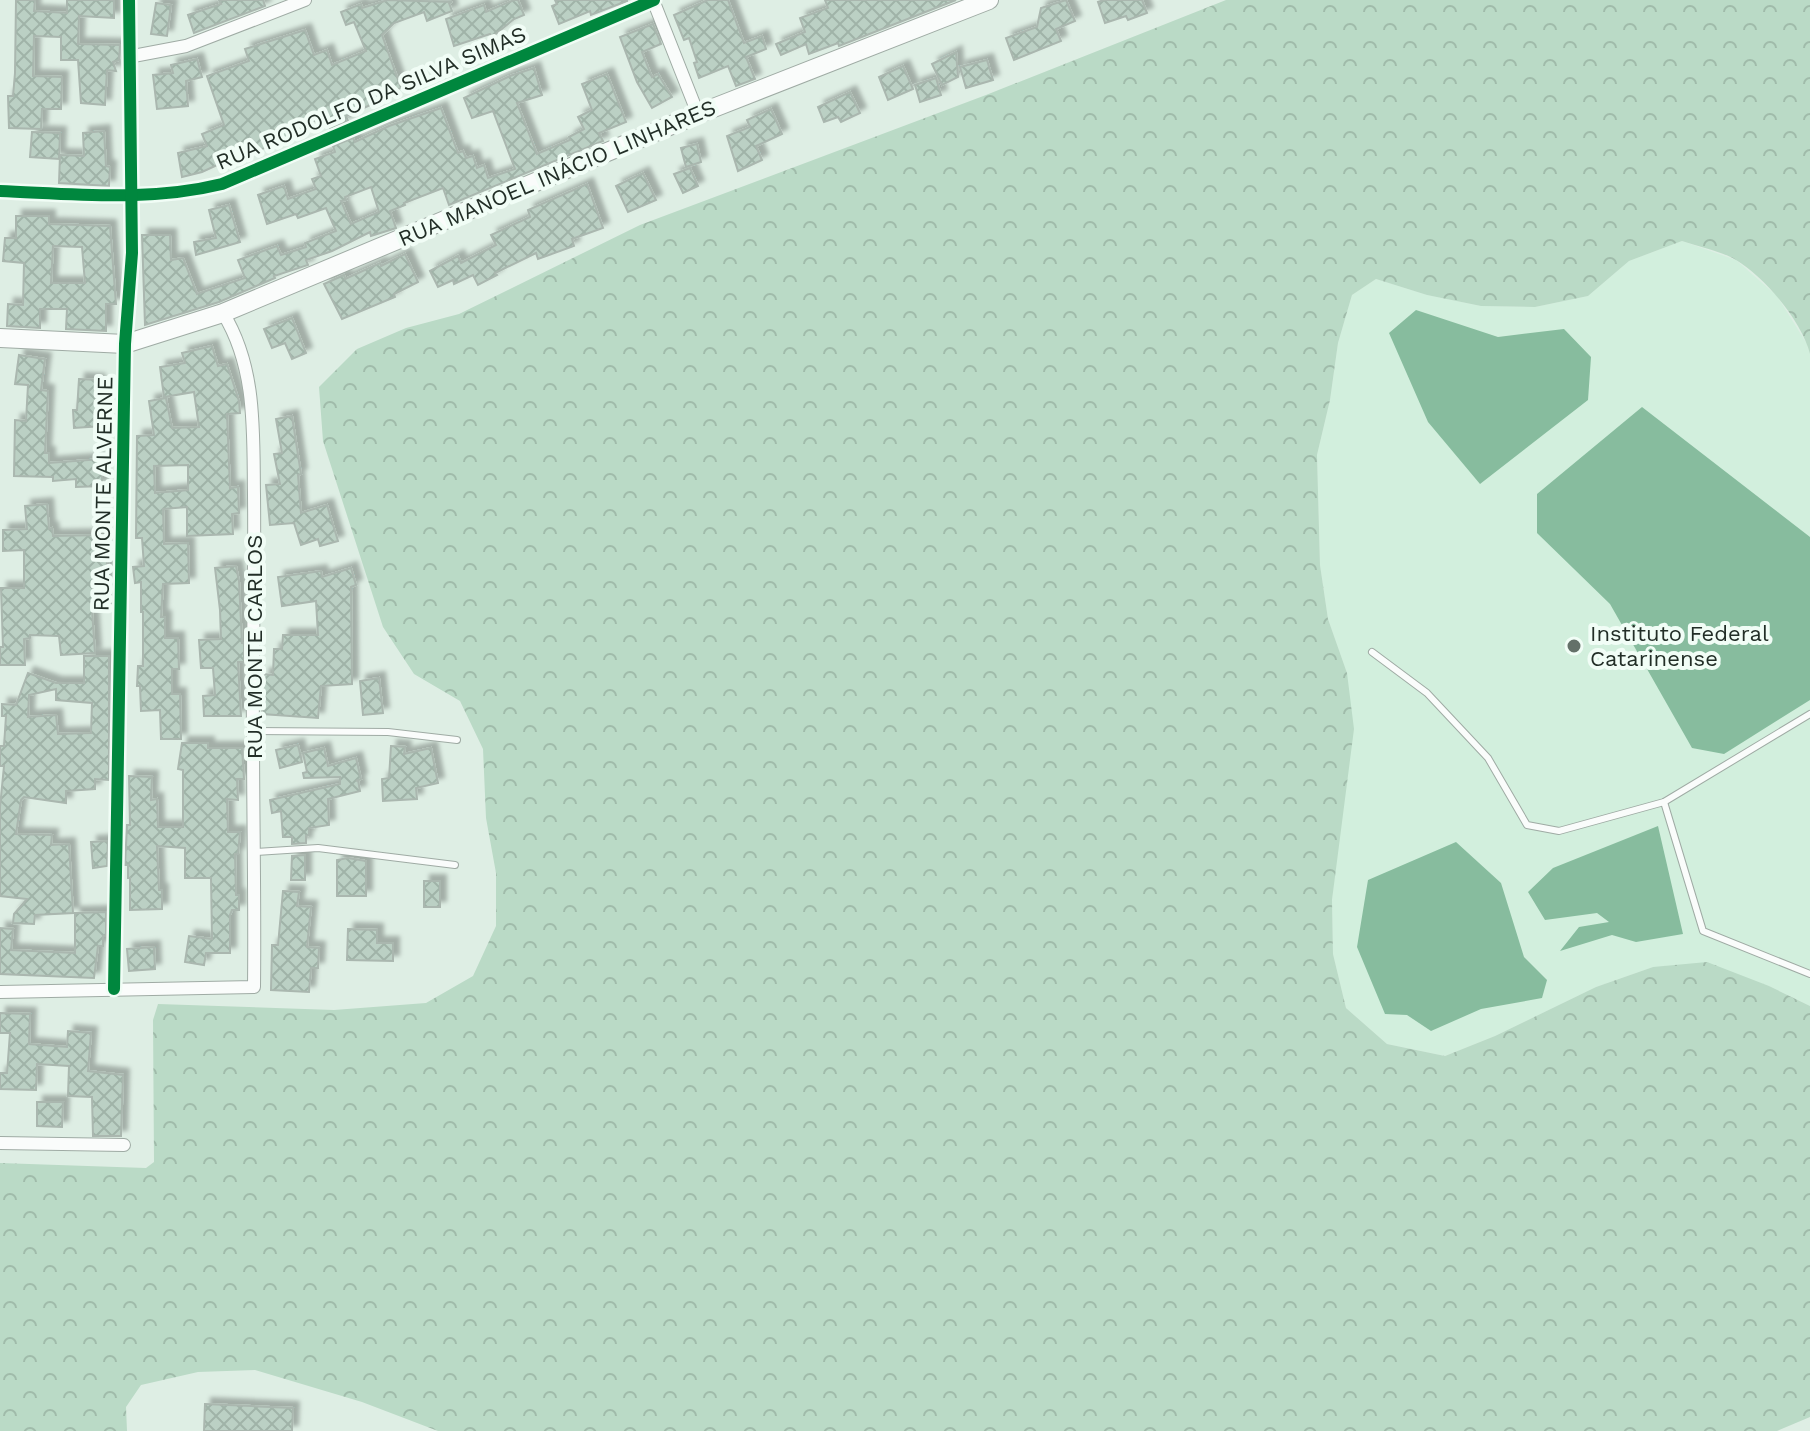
<svg xmlns="http://www.w3.org/2000/svg" width="1810" height="1431" font-family="'Work Sans',sans-serif">
<defs>
<pattern id="forest-crowns" width="20" height="18" patternUnits="userSpaceOnUse" patternTransform="scale(2)"><rect width="20" height="18" fill="#badac6"/><path d="M2 6a3 3 0 1 1 6 0M12 15a3 3 0 1 1 6 0" fill="none" stroke="#a0bbaa"/></pattern>
<pattern id="building-cross-hatch" width="8" height="8" patternUnits="userSpaceOnUse" patternTransform="scale(2)"><rect width="8" height="8" fill="#bbd0c4"/><path d="M0 0l8 8M0 8l8-8" fill="none" stroke="#a0b3a8"/></pattern>
<filter id="shadow"><feDropShadow dx="6" dy="-6" stdDeviation="2" flood-color="#0004"/></filter>
</defs>
<rect width="100%" height="100%" fill="#deeee4"/>
<path fill="#d2efdd" d="M1682,241L1736,260L1777,296L1807,344L1810,354V1006L1769,986L1653,967L1596,987L1495,1036L1445,1056L1387,1044L1346,1008L1333,954L1332,900L1338,844L1347,673L1328,619L1320,565L1317,455L1330,400L1338,343L1352,295L1376,279L1427,295L1481,306L1535,307L1588,296L1629,261Z"/>
<path fill="url(#forest-crowns)" d="M1226,0H1810V354C1802,322 1765,277 1736,260C1721,251 1699,247 1682,241L1629,261L1588,296L1535,307L1481,306L1427,295L1376,279L1352,295L1338,343L1330,400L1317,455L1320,565L1328,619L1347,673L1354,729L1332,900L1333,954L1346,1008L1387,1044L1445,1056L1495,1036L1596,987L1653,967L1707,962L1769,986L1810,1006V1417L1777,1431H438L362,1402L255,1370L198,1372L141,1385L126,1407L127,1431H0V1163L146,1168L154,1162L153,1020L158,1004L334,1010L426,1003L473,976L496,926V873L486,818L483,749L460,701L414,674L383,627L323,441L319,387L357,349L406,328L459,314L640,225L986,95Z"/>
<g fill="#87bc9e">
<path d="M1416,310L1498,337L1564,329L1591,357L1588,400L1480,484L1428,422L1389,333Z"/>
<path d="M1642,407L1810,537V700L1724,754L1692,748L1610,604L1537,533V494Z"/>
<path d="M1658,826L1683,934L1636,942L1612,935L1560,951L1579,927L1609,922L1597,913L1545,920L1528,892L1553,868Z"/>
<path d="M1456,842L1501,883L1524,957L1547,980L1542,998L1481,1009L1431,1031L1407,1015L1385,1014L1357,947L1368,880Z"/>
</g>
<g fill="url(#building-cross-hatch)" stroke="#aab7af" stroke-width="2" fill-rule="evenodd" filter="url(#shadow)">
<path d="M16,0H35L34,11L67,13V0H114V18L79,16L78,44L120,45L119,60L113,62L116,71L107,70L105,105L81,103L78,60H61V37L34,36L33,76L62,77L61,109H42L41,129L9,128L8,96H13L15,73Z"/>
<path d="M219,0H263L265,6L194,33L188,15L221,4Z"/>
<path d="M388,0L452,2L449,3L452,11L427,21L424,12L394,23L382,35L401,88L375,97L377,102L346,116L348,121L330,128L324,115L294,133L296,138L278,145L277,143L242,157L241,154L202,172L182,177L178,153L207,146L202,134L224,125L207,76L249,61L245,49L305,30L314,55L327,50L332,65L366,51L354,22L346,25L341,12L361,4L362,8Z"/>
<path d="M514,0H518L524,15L514,19L492,37L490,34L454,46L446,19L484,5L486,12Z"/>
<path d="M555,0H627V1L591,15L590,11L559,24L552,6L557,4Z"/>
<path d="M708,0H728L744,43L762,36L766,49L746,57L755,79L736,86L728,66L699,78L694,63L697,62L689,38L684,40L674,15Z"/>
<path d="M825,0H956L839,46L838,43L809,54L806,44L781,55L776,44L805,32L800,18L828,8Z"/>
<path d="M1066,0L1075,21L1056,29L1061,41L1014,60L1006,38L1037,27L1041,8Z"/>
<path d="M1104,0H1142L1147,13L1128,20L1126,16L1105,23L1098,2Z"/>
<path d="M156,3L171,5L167,36L151,34Z"/>
<path d="M653,24L661,44L642,52L652,77L658,74L672,97L652,108L637,82L620,37Z"/>
<path d="M956,52L958,77L942,85L932,64Z"/>
<path d="M197,59L202,77L186,81L188,106L157,109L153,75L173,73L171,65Z"/>
<path d="M987,60L993,80L966,88L960,67Z"/>
<path d="M903,66L913,89L888,100L879,77Z"/>
<path d="M534,68L542,95L517,103L537,154L570,140L569,137L584,129L578,117L592,110L582,84L607,74L626,122L599,133L603,141L449,205L443,188L404,203L405,205L390,211L396,228L371,236L370,232L332,251L306,260L308,265L274,276L275,278L219,302L145,325L142,235H170L171,260L183,258L197,294L245,278L238,260L277,246L281,255L306,247L305,243L336,231L326,208L298,218L296,214L267,224L258,195L284,186L288,199L316,189L312,179L321,176L315,159L335,152L333,146L353,138L355,142L389,126L441,108L458,153L463,151L466,158L473,156L477,168L484,165L488,178L515,169L493,111L472,118L464,98L510,76ZM371,187L379,212L351,224L341,201L346,200L345,197Z"/>
<path d="M936,78L941,95L920,102L915,85Z"/>
<path d="M850,92L860,113L841,122L838,117L824,122L818,107Z"/>
<path d="M771,109L782,134L756,146L762,160L738,171L727,136L750,127L747,120Z"/>
<path d="M104,131L106,166L110,167L109,186L59,183L60,155L84,156L83,133Z"/>
<path d="M32,132L60,133L59,159L30,157Z"/>
<path d="M697,144L701,162L686,167L681,148Z"/>
<path d="M690,168L698,186L683,193L674,174Z"/>
<path d="M643,173L656,200L628,212L616,186Z"/>
<path d="M587,184L603,228L572,239L574,246L538,259L536,253L495,273L497,275L478,285L473,275L454,284L453,280L438,287L430,271L458,256L461,263L496,245L491,235L530,217L528,210Z"/>
<path d="M229,205L240,242L196,255L194,242L216,238L209,210Z"/>
<path d="M16,216H49V224L110,226L116,304H106V331L66,329L67,309H40V328L7,326L8,304L23,305L24,263L3,261L5,238H16ZM53,246L82,247L85,283H51Z"/>
<path d="M405,254L418,282L394,294L395,297L342,319L324,284L344,275L345,279L380,263L381,266Z"/>
<path d="M292,318L306,353L292,359L285,343L272,348L264,329Z"/>
<path d="M212,346L218,366L227,364L239,401L240,413L227,414L230,488L238,487L239,513L232,514L233,534L187,536V507L163,509L164,544L188,543L189,583L163,584L161,617H165V638H178L179,669H172V694H180L181,739H161L160,710L141,711L140,686H137L138,666H143V612H141V582L135,583L133,567L144,566L142,538H136L137,436L154,435L149,401L166,398L172,428L199,427L194,392L164,397L160,367L185,363L182,353ZM188,465V490L155,493L154,466Z"/>
<path d="M19,355L45,359L41,390L48,391L45,453H49V463L102,459V486L76,487V479L53,481V477L14,476L15,420L26,421L28,385L15,384Z"/>
<path d="M79,379L99,380L97,409L102,408L103,426L74,428L73,410H77Z"/>
<path d="M292,416L301,474L298,475L301,513L327,505L338,541L320,546L318,539L301,545L294,523L270,525L266,485L280,484L274,454L282,453L276,419Z"/>
<path d="M47,504L49,529L52,528L53,536L103,535V560H107L106,610H92L95,653L61,655L59,636L30,635V638L24,639L25,665H0V647H3L1,588H24V550L3,551V530L27,529L25,506Z"/>
<path d="M236,566L239,581L242,643H244V662H238L241,716H204L203,696L215,695L213,668H201L199,640L221,639L220,610L215,568Z"/>
<path d="M351,568L356,585L351,587L352,684L321,686L318,718L262,714L264,674L273,675L274,649H282L283,635H318L316,601L282,606L278,577L321,571L322,577Z"/>
<path d="M84,656H109V780L95,779V789L66,791V803L24,797L21,800L16,834L52,835L51,845L69,844L73,913L35,915L34,924L13,923L14,914L27,899L0,896V807L4,766H0V746H4L6,716H2V704L16,705L28,673L56,683H84ZM56,689V700L92,703L91,733L58,734L56,715L28,717L29,695Z"/>
<path d="M379,678L383,713L363,715L360,681Z"/>
<path d="M182,743H208V748H242L244,779H237L238,800L227,799L228,832H240L238,854H235L236,895H239V910H232L230,915V953H206L204,965L185,962L189,936L212,939L211,878H185V848L157,846L159,890H162V909L130,910V878H128V865H125L127,825H130L129,776L152,777L151,800L157,799L158,827H183V770L178,769Z"/>
<path d="M298,745L302,762L280,768L276,750Z"/>
<path d="M391,746L405,747L404,754L431,748L438,783L416,788L417,799L383,801L382,779L389,778Z"/>
<path d="M324,748L328,766L356,758L361,779L356,781L358,780L360,791L328,799L329,825L309,828V835L306,836V843L292,844V837H283L281,811L272,813L270,800L340,784V777L304,778L303,773L307,772L303,753Z"/>
<path d="M108,841L107,866L93,868L91,842Z"/>
<path d="M305,855V880H291L292,856Z"/>
<path d="M348,858L366,861V896H337V860Z"/>
<rect x="424" y="881" width="16" height="26"/>
<path d="M283,891L299,892L297,906L311,907L307,947L319,948L318,968H311L309,992L271,990L272,945H278Z"/>
<path d="M106,912V936H103V946H98L94,978L0,974V928L13,929L11,950L75,953V913Z"/>
<path d="M348,929L377,930V943H393V961L347,960Z"/>
<path d="M154,947L155,969L129,971L127,949Z"/>
<path d="M0,1013L30,1014L29,1044L67,1047L68,1031L91,1033L88,1071L123,1075L121,1136H93L92,1097L68,1096L69,1066L37,1064L36,1090L0,1089V1073H7L10,1033H0Z"/>
<path d="M37,1102H63L62,1127L37,1126Z"/>
<path d="M205,1404L293,1408L292,1431H204Z"/>
</g>
<g fill="none" stroke-linecap="round" stroke-linejoin="round">
<g stroke="#9faba4" stroke-width="8">
<g id="service">
<path d="M1372,652L1427,693L1488,758L1527,825L1559,831L1664,802L1810,714"/>
<path d="M253,731L388,732L457,740"/>
<path d="M1664,802L1703,931L1810,974"/>
<path d="M256,852L318,848L455,865"/>
</g>
</g>
<g stroke="#9faba4" stroke-width="14">
<g id="minor">
<path d="M653,0L698,114"/>
<path d="M128,57L186,46L305,0"/>
<path d="M0,191C75,194 149,202 222,184L654,0"/>
<path d="M114,989L125,344L132,253L129,0"/>
<path d="M0,992L254,987C255,902 253,817 253,732C252,653 255,574 254,495C253,433 257,368 223,313"/>
<path d="M0,1143L124,1145"/>
</g>
</g>
<g stroke="#9faba4" stroke-width="20">
<path id="secondary" d="M0,338L125,344L223,313L698,114L989,0"/>
</g>
<use href="#service" stroke="#fafcfb" stroke-width="6"/>
<use href="#minor" stroke="#fafcfb" stroke-width="12"/>
<use href="#secondary" stroke="#fafcfb" stroke-width="18"/>
<g stroke="#f1fdf6" stroke-width="17">
<g id="cycleway">
<path d="M0,191C75,194 149,202 222,184L654,0"/>
<path d="M114,989L125,344L132,253L129,0"/>
</g>
</g>
<use href="#cycleway" stroke="#00873e" stroke-width="12"/>
</g>
<circle fill="#647169" stroke="#f1fdf6" stroke-width="3" cx="1574" cy="646" r="8"/>
<g text-anchor="middle" dominant-baseline="central" stroke-width="8" stroke-linejoin="round" paint-order="stroke">
<g font-size="22" fill="#222e27" stroke="#f1fdf6">
<text transform="translate(371 98) rotate(-23)">RUA RODOLFO DA SILVA SIMAS</text>
<text transform="translate(557 173) rotate(-23)">RUA MANOEL INÁCIO LINHARES</text>
<text transform="translate(103 494) rotate(-89)">RUA MONTE ALVERNE</text>
<text transform="translate(254 647) rotate(-90)">RUA MONTE CARLOS</text>
</g>
<g font-size="22" fill="#222e27" stroke="#f1fdf6" text-anchor="start">
<text x="1590" y="633">Instituto Federal<tspan x="1590" dy="25">Catarinense</tspan></text>
</g>
</g>
</svg>
